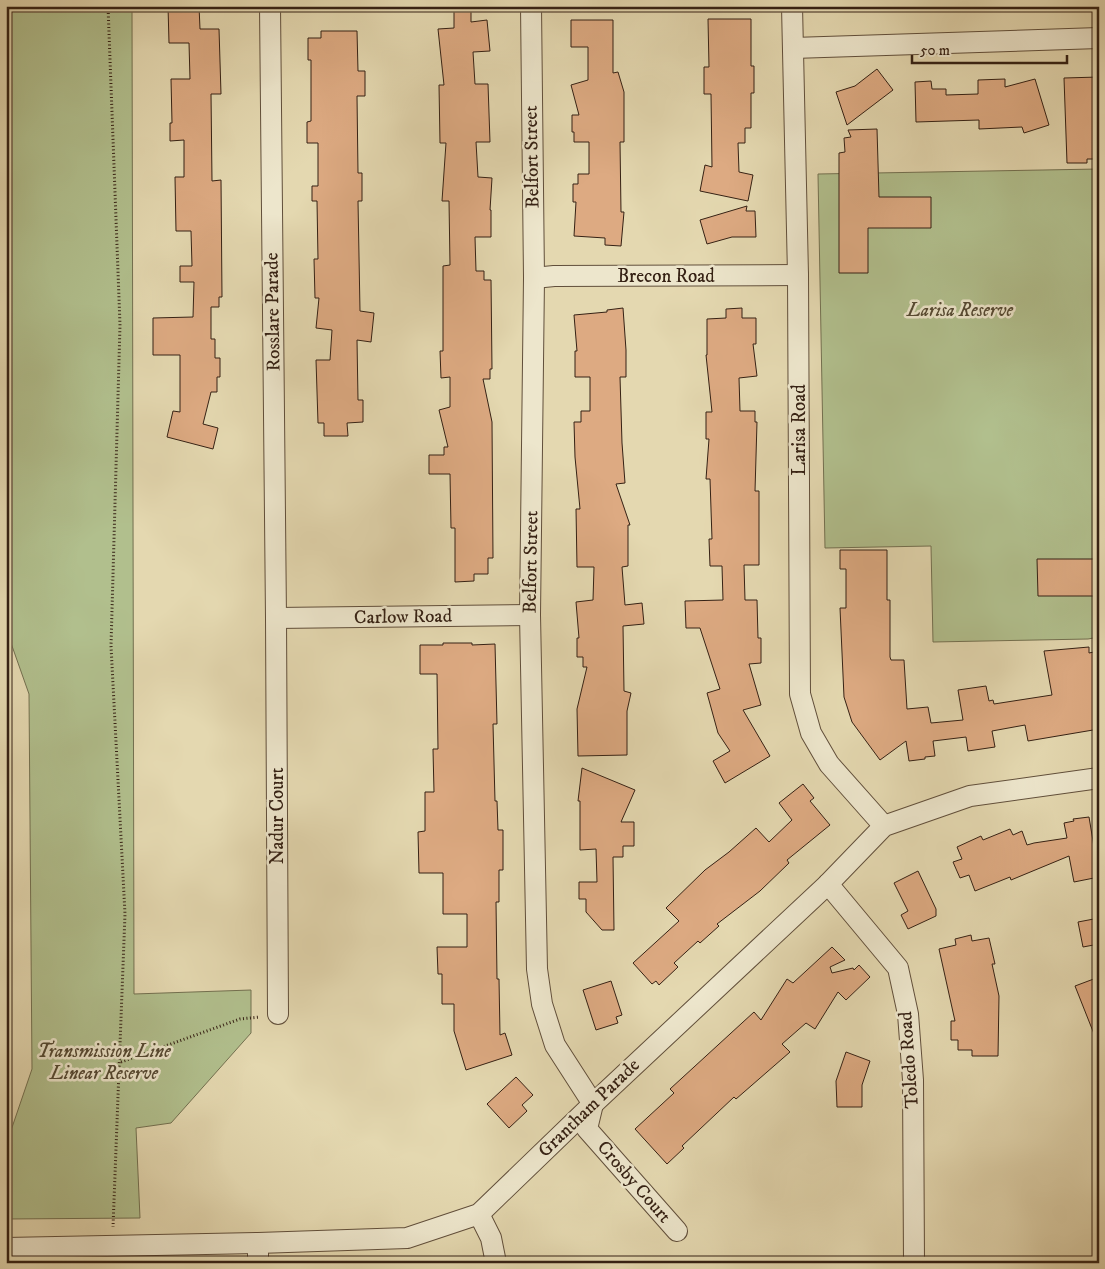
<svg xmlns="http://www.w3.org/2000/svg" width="1105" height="1269" font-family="'IM FELL DW Pica',serif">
<rect width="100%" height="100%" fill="#e4d8b0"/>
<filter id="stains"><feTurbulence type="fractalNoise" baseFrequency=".004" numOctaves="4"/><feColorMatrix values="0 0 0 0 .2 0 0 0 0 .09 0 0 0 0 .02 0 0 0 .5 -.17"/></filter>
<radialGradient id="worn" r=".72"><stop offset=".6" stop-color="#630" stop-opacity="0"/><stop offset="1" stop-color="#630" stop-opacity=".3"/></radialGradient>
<g fill="#b1bf8d" stroke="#737050">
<path d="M6,6H132L134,994L251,990V1033L171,1123L136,1128L140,1218L6,1219V1145L32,1069L29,694L6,629Z"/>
<path d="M1099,169V637L1088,639L933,642L931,546L825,548L818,174Z"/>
</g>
<g fill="#ddaa82" stroke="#352114">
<path d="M168,6H199L200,29H219L221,94H211L212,181L221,180L222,297H219V307H211V339H215V358H220V377H217V392H211L203,424L218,428L213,449L167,437L173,411L180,412V355H153V318L193,317L194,282H180V266H192L191,231H176L175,177H184V140L170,141V123H172L171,79H190L189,43H169Z"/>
<path d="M454,6H471V22L487,20L490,51L473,52L475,84H488L490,142H476L478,177L492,178L490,210H491V237H475L476,271H484V280H491L492,369H490V379H483L492,422L493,558H488V574H474V581L455,582V528H451L450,474H429V455H444V447H448L439,410L450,407V377L441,378L440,351H443V266L450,265L449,201H442L446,143H440L439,85H444L438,29L454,28Z"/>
<path d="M708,19H751V66H754V93H751V128H745V143H738L739,172L753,175L748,201L700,191L705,165L712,167L711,94H704V67H709Z"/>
<path d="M571,20H613V73L618,72L624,92V142H620L621,212H624L621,246L605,245V238L574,236L576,202H573V184H578V174H589V142H574V132H572V115H579L571,85L588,80V47H571Z"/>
<path d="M321,31H357L358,71H365V96H357L358,173H362V201H358L360,311L374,313L371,342L357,340L358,400H363V422L347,423L348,436H324V423H318L316,360H330L332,330L316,328L319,298H315L314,259H318L317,201H312V186H318V143H307V122L311,121V60H308V38H321Z"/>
<path d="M877,69L893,90L847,125L836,92L855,86Z"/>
<path d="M1099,77V94L1094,95L1098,159H1087V163H1067L1064,78Z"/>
<path d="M1005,79V87L1035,79L1049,125L1024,133L1022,127L979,129V120L916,122L915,82L931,81L932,89H946V95L978,94V80Z"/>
<path d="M877,129L879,197H931V228H868V273H839V153L845,152L844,138L851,137L848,130Z"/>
<path d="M747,206L746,211H755L756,237H732L707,244L700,220Z"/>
<path d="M623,308L626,350V377H620L622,443L625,483L616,484L630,525H628V566L622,567L625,605L642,603L644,624L623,626L624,691L631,693L627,711V755L578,756L577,709L587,667H583V657H577V638H579L576,602L593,600L594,567H577L576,509H580L575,457L574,422H581V411H590V377H575V351H577L574,315L607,312V310Z"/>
<path d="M742,308V318H756V344H753L757,376L739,378L740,411H755V422H757L755,491H759V565H744L745,600H757L758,638H761V663L749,664L761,705L743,710L770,756L725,783L713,761L730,751L718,733L707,693L720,689L700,628H686L685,601L723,600L722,566H710L709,539H712L710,479H706L709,439H706V412H712L706,355H707V319L726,318V309Z"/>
<path d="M840,550H887V600H890V657L891,660H904L907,709L928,707L931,723L963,720L958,690L986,686L989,701L993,700L994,704L1052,695L1044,651L1089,647V653L1099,651V729L1028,741L1025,725L992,731L995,747L968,751L966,737L933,741L935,756L925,757V759L909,761L906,741L880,760L852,722L844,697L840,608H846V569H840Z"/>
<path d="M1037,559H1099V596H1038Z"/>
<path d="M443,643H472V645L495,644L497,724H493L495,801H497L498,830H503V870H499V902H496L497,979H499L500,1035L505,1033L512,1055L466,1070L454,1031V1004H442V974H438L437,947H467V914H443V873H419L418,832L425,831V792H434L433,749H438L437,674H420V645H443Z"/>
<path d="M582,768L635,790L621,822H634V846H623V857H613L614,930H602L586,912V899H579V882H597L596,849L580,850V801H578Z"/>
<path d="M803,784L814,798L810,801L830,825L787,860L789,863L760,891L717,924L719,926L700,943L698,941L674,963L678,967L659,985L656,981L652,984L633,963L679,921L666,908L705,870L729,852L756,828L769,842L792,820L779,803Z"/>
<path d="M1089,817L1099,877L1074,882L1069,856L1011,880L1010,877L975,891L969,875L960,878L953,862L962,859L957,847L981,836L983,840L1010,829L1013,835L1022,831L1027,845L1034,843L1067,838L1064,823L1074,821L1073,819Z"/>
<path d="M918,871L936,909V916L908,929L901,915L908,911L894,883Z"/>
<path d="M1099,918V944L1083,947L1078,922Z"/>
<path d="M971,935L972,941L989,938L995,964H992L999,996L998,1056H972V1050H958V1040H951V1021H955L939,949L956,945L955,939Z"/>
<path d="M832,947L845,960L830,967L832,973L853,968L854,970L859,965L870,977L846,1000L838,992L815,1029L806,1023L782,1044L790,1052L736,1099L734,1097L682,1146L684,1148L667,1164L635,1129L674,1093L670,1089L754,1012L761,1020L787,979L793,983Z"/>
<path d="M1099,977V1044H1098L1075,986Z"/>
<path d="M611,981L622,1015L616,1017L618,1023L596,1030L583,990Z"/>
<path d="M846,1052L870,1061L862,1085V1107H837L836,1081Z"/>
<path d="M516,1077L533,1095L522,1105L527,1111L509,1128L487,1104Z"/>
</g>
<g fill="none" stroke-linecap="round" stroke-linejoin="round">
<g stroke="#614f3b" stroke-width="22">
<g id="minor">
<path d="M270,6L276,618L278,1014"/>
<path d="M531,6L534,278L530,615L537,969L542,1004L555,1045L593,1104L587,1129L677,1231"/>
<path d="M792,6L798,275L800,694L811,733L829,764L884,826"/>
<path d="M793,48L1099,38"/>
<path d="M534,278L554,276L798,275"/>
<path d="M276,618L530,615"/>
<path d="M828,884L898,968L908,1014L913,1080L914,1263"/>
<path d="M479,1214L491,1238L496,1263"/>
<path d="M258,1243V1263"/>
<path d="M6,1248L258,1243L407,1238L479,1214L593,1104L828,884L884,826L970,796L1099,778"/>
</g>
</g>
<g stroke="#352114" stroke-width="3" stroke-dasharray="1 2.5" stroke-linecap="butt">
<path d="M108,6L120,325L111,646L125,914L113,1227"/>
<path d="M121,1062L240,1019L260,1017"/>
</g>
<use href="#minor" stroke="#ede6cc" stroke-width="20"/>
</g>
<g text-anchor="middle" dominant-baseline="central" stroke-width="5" stroke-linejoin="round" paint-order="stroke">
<g font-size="19" fill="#352114" stroke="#ede6cc">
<text transform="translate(532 157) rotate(-91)">Belfort Street</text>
<text x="666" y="276">Brecon Road</text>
<text transform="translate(273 312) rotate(-91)">Rosslare Parade</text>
<text transform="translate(799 430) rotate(-90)">Larisa Road</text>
<text transform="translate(531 562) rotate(-89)">Belfort Street</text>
<text transform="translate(403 617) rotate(-1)">Carlow Road</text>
<text transform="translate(277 816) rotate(-90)">Nadur Court</text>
<text transform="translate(909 1060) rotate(-94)">Toledo Road</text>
<text transform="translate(589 1108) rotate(-44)">Grantham Parade</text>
<text transform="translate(634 1182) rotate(49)">Crosby Court</text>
</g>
<g font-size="19" font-style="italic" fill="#544832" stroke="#ede6cc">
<text x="960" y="310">Larisa Reserve</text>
<text x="104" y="1051">Transmission Line<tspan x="104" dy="22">Linear Reserve</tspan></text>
</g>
</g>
<rect width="1105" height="1269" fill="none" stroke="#e4d8b0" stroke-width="25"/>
<rect x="8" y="8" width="1090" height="1254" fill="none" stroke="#352114" stroke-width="2.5"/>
<rect x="12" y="12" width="1080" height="1244" fill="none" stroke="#352114"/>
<path d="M912 55v8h155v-8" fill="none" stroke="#352114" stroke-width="2.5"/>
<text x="920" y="55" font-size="15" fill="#352114" stroke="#ede6cc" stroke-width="4" paint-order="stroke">50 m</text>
<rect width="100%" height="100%" filter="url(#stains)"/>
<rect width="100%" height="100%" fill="url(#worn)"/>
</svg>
